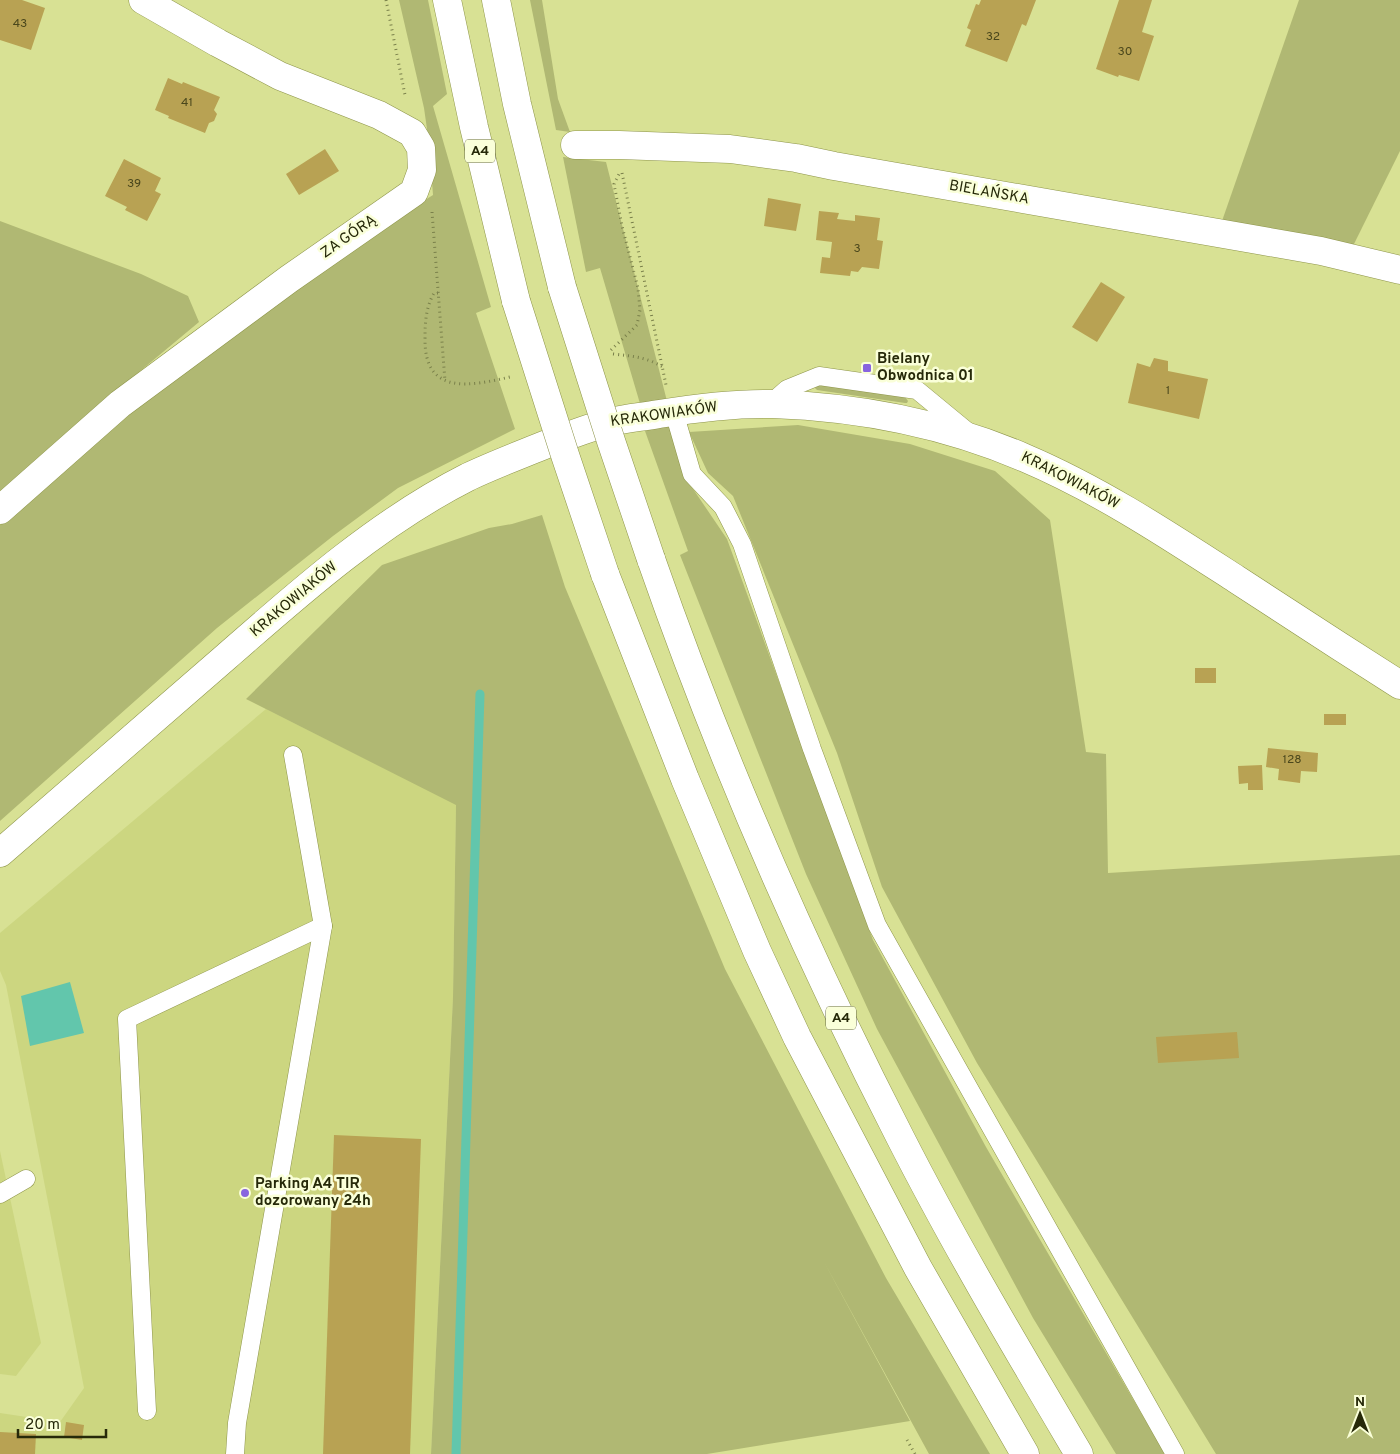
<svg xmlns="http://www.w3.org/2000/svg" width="1400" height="1454" font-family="Overpass,sans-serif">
<rect width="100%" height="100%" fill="#d8e194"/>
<g fill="#ccd680">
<path d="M266,709L456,804L453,997L431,1454H0V1413L60,1422L84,1388L6,985L0,971V933Z"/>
<path d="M0,1151L41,1343L16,1376L0,1374Z"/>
</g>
<g fill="#b0b873">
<path d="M399,0H428L447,94L433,106L491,307L476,313L515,429L398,488L333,536L217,628L0,821V525L139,405L341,253L433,195L429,143L424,108Z"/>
<path d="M530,0H542L558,99L570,132L556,130Z"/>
<path d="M1299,0H1400V151L1353,246L1222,221Z"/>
<path d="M563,157L606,162L668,405L641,407L600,268L586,272Z"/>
<path d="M0,221L141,274L188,296L199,322L103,402L0,492Z"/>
<path d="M818,385L886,393L905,397L908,401L907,403H905L817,390L815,388L816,386Z"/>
<path d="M669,423L687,480L727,539L873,940L986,1147L1165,1454H1116L1033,1318L877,1029L806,874L680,555L688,551L645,431Z"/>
<path d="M798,425L910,444L995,471L1050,520L1086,752L1106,754L1108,873L1400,855V1454H1216L977,1063L882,887L837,753L733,496L708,473L689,432Z"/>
<path d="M542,515L565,587L725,969L886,1278L990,1454H929L823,1260L910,1421L707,1454H431L453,997L456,805L246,699L382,565L489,528L512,524Z"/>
</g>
<path fill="#62c6ac" d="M70,982L84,1033L30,1046L21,996Z"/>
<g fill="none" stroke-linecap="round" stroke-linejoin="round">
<path stroke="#62c6ac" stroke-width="9" d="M456,1454L480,694"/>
</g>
<g fill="#b8a253">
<path d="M0,0H22L45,8L31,50L0,40Z"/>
<path d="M981,0H1036L1026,26L1022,24L1007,62L965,46L971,30L967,28L976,4L979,5Z"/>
<path d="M1119,0H1152L1142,32L1154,36L1139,81L1119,75L1118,77L1096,69Z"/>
<path d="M168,78L182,84L183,82L220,97L214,110L217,114L214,121L209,123L205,133L168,118L169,116L155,110Z"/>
<path d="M325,149L339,171L299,195L286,174Z"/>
<path d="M124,159L161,178L155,191L161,194L147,221L125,210L127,207L105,196Z"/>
<path d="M768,198L801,204L796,231L764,226Z"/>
<path d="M819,211L839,213L837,219L855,221V215L880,218L877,240L883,241L879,269L862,267L858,272L851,271L850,276L820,273L822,257L830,258L832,242L816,240Z"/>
<path d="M1101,282L1125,297L1097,342L1072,327Z"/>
<path d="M1154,358L1168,361V371L1208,379L1199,419L1128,403L1137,363L1150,367Z"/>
<rect x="1195" y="668" width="21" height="15"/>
<rect x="1324" y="714" width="22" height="11"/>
<path d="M1268,748L1318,753L1317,772L1301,771L1300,783L1278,780L1279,769L1266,767Z"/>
<path d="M1262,765L1263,790H1248V783L1239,784L1238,766Z"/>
<path d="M1237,1032L1239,1058L1158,1063L1156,1037Z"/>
<path d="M334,1135L421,1139L410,1454H323Z"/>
<path d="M66,1422L84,1425L82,1440L64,1437Z"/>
<path d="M0,1432L36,1434L35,1454H0Z"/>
</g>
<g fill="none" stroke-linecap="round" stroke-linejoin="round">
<g stroke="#8e954a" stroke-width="19">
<g id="lane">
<path d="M770,404L787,389L819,376L917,390L968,432"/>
<path d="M674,412L692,474L723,507L742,544L812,749L877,925L1175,1454"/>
<path d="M0,1194L26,1179"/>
<path d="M147,1411L127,1019L323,926"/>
<path d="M235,1454L237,1423L323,926L293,755"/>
</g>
</g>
<g stroke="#8e954a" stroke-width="29">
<g id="street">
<path d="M575,145H619L730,149L796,158L834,166L1321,251L1400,270"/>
<path d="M0,510L120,404L289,279L414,192L422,170L421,148L412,133L379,115L280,76L218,43L143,0"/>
</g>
</g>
<g stroke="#8e954a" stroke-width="29">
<path id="secondary" d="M0,853C75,787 151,722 227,656C301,591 379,522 468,477C487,468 507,460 527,452C555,441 582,429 611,422C627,418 643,417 659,414C696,408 735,403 772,404C858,407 946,424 1025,458C1100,490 1168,535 1236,579C1291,615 1345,650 1400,685"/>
</g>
<g stroke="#8e954a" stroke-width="29">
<g id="highway">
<path d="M447,0L474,127L516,301"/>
<path d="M496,0L517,104L562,287"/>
<path d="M651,559C720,757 804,950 900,1137C955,1245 1017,1349 1079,1454"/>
<path d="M605,574L685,779L757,951L797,1037L918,1268L1025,1454"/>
</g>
</g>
<g stroke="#7a804b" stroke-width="3" stroke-dasharray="1 4" stroke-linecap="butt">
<path d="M386,0L405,95"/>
<path d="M622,173L666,385"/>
<path d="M432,212L445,381"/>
<path d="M438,293H434C426,307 425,322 425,338C424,396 470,386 510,377"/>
<path d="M611,350L637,325L640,310L638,288L622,226L614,184L619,174"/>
<path d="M613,354C632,356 646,357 663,367"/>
<path d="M907,1440L915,1454"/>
</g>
<use href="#lane" stroke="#fff" stroke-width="18"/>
<use href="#street" stroke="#fff" stroke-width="28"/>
<use href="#secondary" stroke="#fff" stroke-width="28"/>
<use href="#highway" stroke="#fff" stroke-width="28"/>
<g stroke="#8e954a" stroke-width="29" stroke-linecap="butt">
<g id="highway-bridge">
<path d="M562,287L611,441L651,559"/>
<path d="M516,301L565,455L605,574"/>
</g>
</g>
<use href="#highway-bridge" stroke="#fff" stroke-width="28"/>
</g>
<g fill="#8864df" stroke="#faffd9" stroke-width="2">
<rect x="862" y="363" width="10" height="10" rx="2.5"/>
<circle cx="245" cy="1193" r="5"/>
</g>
<g text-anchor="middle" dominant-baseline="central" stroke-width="5" stroke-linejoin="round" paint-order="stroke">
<g font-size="12" fill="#4a471c">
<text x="20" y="24">43</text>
<text x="993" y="37">32</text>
<text x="1125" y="52">30</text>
<text x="187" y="103">41</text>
<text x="134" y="184">39</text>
<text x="857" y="249">3</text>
<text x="1168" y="391">1</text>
<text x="1292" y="760">128</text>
</g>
<g fill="#faffd9" stroke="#666947" stroke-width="1">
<rect x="465" y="139.5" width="30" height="23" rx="4"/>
<rect x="826" y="1006.5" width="30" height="23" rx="4"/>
</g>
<g font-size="14" font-weight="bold" fill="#262909">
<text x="480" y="151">A4</text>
<text x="841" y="1018">A4</text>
</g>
<g font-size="15" fill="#262909" stroke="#faffd9">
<text transform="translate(989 193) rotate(10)">BIELAŃSKA</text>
<text transform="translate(349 237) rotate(-35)">ZA GÓRĄ</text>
<text transform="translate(664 415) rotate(-8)">KRAKOWIAKÓW</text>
<text transform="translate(1070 481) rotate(27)">KRAKOWIAKÓW</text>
<text transform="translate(294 600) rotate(-40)">KRAKOWIAKÓW</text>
</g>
<g font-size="15" font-weight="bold" fill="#262909" stroke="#faffd9" text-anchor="start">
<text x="877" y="359">Bielany<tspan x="877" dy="17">Obwodnica 01</tspan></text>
<text x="255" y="1184">Parking A4 TIR<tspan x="255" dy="17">dozorowany 24h</tspan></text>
</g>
</g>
<g transform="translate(1360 1414)" stroke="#faffd9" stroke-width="4" paint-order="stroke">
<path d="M0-4L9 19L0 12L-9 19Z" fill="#262909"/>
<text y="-8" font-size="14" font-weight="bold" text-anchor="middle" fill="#262909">N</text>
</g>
<path d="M18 1429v8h88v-8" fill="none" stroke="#262909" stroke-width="2.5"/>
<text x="25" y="1429" font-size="15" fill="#262909" stroke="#faffd9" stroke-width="4" paint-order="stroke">20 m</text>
</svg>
